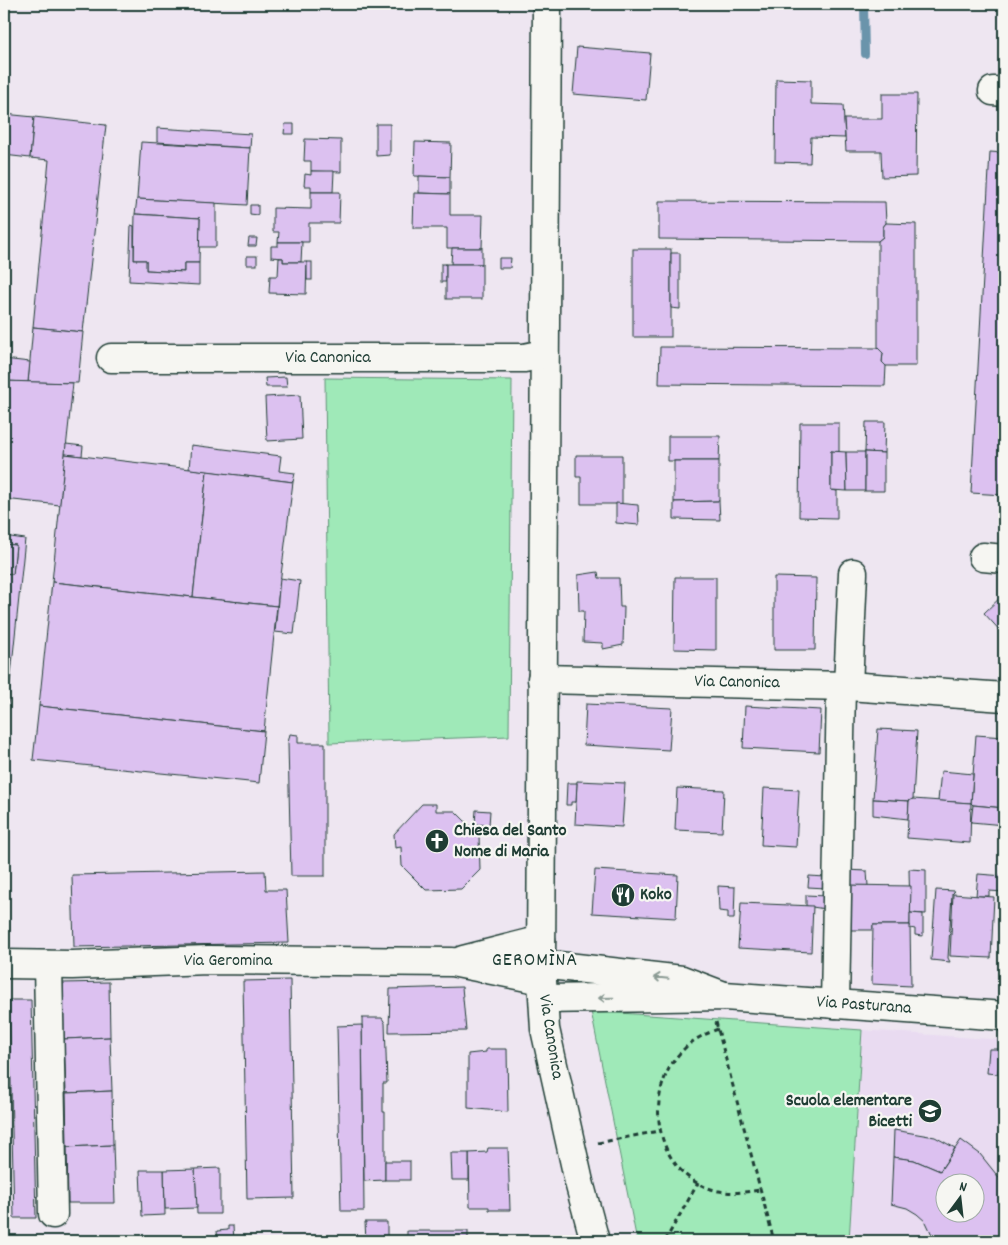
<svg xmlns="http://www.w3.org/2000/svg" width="1008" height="1245" font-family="Dekko,sans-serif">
<rect width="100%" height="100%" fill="#eee6f1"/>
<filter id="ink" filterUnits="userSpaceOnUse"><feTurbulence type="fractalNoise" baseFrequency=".02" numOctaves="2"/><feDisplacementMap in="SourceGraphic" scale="10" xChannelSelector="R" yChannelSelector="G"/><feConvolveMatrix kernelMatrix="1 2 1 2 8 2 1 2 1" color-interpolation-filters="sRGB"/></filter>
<g filter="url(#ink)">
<path fill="#e9dbf1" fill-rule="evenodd" d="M862,1030L1004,1040V1241H849ZM946,1182H976V1212H946Z"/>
<g fill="#9fe9b8" stroke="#5f9376">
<path d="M325,378L512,380L509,736L329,743Z"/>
<path d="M591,1011L862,1030L849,1241H637Z"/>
</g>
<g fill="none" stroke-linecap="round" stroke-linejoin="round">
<path stroke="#6b94ab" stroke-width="8" d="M864,4L865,54"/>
</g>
<g fill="#dcc1f0" stroke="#1f3d34" fill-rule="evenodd">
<path d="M577,47L650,53L646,100L573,94Z"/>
<path d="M776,79L811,80V104L843,105L845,138L811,137L810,163L775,162Z"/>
<path d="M882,94H917L916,176L882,177L881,151H846L844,119H882Z"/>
<path d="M4,114L34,117L30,158L4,155Z"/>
<path d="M34,117L106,125L83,332L33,327L49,160L30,158Z"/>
<path d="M285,124H294V134H284Z"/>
<path d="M376,124H390V155L376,156Z"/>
<path d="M157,128L251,134L250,148L157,142Z"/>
<path d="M305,139L341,140V172L311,171V161H304Z"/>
<path d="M141,142L250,148L247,205L137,199Z"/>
<path d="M415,142L451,143L450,177L414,176Z"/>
<path d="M990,152L1004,153V495L971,493Z"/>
<path d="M311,171H334L333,192H311V186H304L305,174L311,175Z"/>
<path d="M419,176L450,177V194L419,193Z"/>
<path d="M311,192H340L339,223H309V242H278L279,232H273V208L311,209Z"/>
<path d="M414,193L450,194V215H483L482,248H447V228H413Z"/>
<path d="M137,199L216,203V247H199L200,218L135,214Z"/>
<path d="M659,201L885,202L886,223L883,227V237L878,241L659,239Z"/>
<path d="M250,205H258V215L250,214Z"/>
<path d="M135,214L200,218L199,263H184V272L146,270V260H134Z"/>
<path d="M886,223L916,224V366H886L882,362L883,353L878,348V241L883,237V227Z"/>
<path d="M131,225L134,226V260H146V270L184,272V263H199V285L129,281Z"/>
<path d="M249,238H257L256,246H248Z"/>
<path d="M278,242H302L301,262H283V258L271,257V246H278Z"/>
<path d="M452,248H482V264H451Z"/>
<rect x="633" y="249" width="38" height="88"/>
<path d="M671,253H680V309L671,308Z"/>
<rect x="247" y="256" width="10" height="9"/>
<path d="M279,258H283V262H307L306,294L269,293L270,276H278Z"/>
<path d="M499,258H511L510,268H499Z"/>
<rect x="307" y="262" width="5" height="18"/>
<rect x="441" y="264" width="5" height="18"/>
<rect x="446" y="264" width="36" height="35"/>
<path d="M33,327L83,332L78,383L28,382Z"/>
<path d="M660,347L878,348L883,353L882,362L886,366L885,386L659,384Z"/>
<path d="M4,359L30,362L28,382L4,381Z"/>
<path d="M286,377L287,387H266L265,378Z"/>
<path d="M4,381L73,383L60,505L4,499Z"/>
<path d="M300,395L302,439L267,441L265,397Z"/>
<path d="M866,422H885L884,453L865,452Z"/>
<path d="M800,423H839V452L831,451V490L837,491V518L799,517Z"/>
<path d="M668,436H720L719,461H668Z"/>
<path d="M66,444L83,446L82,456L65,454Z"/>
<path d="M191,445L281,456L279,471L295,473L293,482L189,469Z"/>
<path d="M831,451L846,452L847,491L831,490Z"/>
<path d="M846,452H865V491H847Z"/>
<path d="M865,452L884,453V491H865Z"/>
<path d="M65,454L207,471L193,597L52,582Z"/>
<path d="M576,455H622V504H581V477H576Z"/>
<path d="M674,461H719V501L674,502Z"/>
<path d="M207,471L293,482L277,606L193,597Z"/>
<path d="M719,501L720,520L674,519V502Z"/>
<path d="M616,503L638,505L639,525L616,523Z"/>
<path d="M4,536L25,539L12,665L4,664V573L13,574L16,545L4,544Z"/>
<path d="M4,544L16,545L13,574L4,573Z"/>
<path d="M598,572L599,578H619L620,607H624L623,645L603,649V643L583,642L584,611H579L578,575Z"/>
<path d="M675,577H716V650L674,649Z"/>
<path d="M774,577L816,578L815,650H774Z"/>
<path d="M280,578L300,581L294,634L275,632Z"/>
<path d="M52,582L277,606L264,731L39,706Z"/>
<path d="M1004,594V633L1003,634L984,613Z"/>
<path d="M4,664L12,665L4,740Z"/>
<path d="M586,704L672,708L669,750L584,745Z"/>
<path d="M39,706L264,731L259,783L33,760Z"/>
<path d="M745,706L821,710L819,752L743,748Z"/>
<path d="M878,729L917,731L913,799L909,801L873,799Z"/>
<path d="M290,734L298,735V743H325V876H291L288,743Z"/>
<path d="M976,735L1004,737V808L973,805L971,803Z"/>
<path d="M941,771L973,774L971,803L938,801Z"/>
<path d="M577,781L625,783L622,827L575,824Z"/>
<path d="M567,783H577L576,802H571V805H566Z"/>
<path d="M677,788L724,790L722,832L675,830Z"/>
<path d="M764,788L799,790L796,847L761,845Z"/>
<path d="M873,799L909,801L908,819L873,815Z"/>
<path d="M913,799L971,803L970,843L907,838L909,801Z"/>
<path d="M422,804H436V811H455L479,835L480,870L461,889L426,890L402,866L401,847L395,848L394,834Z"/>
<path d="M973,805L1004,808V825L971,822Z"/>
<path d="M476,810L490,811L489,825L475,824Z"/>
<path d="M909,869L926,870V914L910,913Z"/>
<path d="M595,870L678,875L676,918L592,913Z"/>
<path d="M845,870L867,871L868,886L845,885Z"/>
<path d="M265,871L266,890H286L289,943L74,947L72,875Z"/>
<path d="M978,874L1004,876V892L989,891V896H976Z"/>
<path d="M809,876L826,877V888L808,887Z"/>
<path d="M845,885L911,886L910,925H873V930H845Z"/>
<path d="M718,886L735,887L734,919H728V912L719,911Z"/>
<path d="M936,890L955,891L952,894L948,958L950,962L931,960Z"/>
<path d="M953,894L994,897L991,958L950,956Z"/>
<path d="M806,895L826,896L825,909L806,906Z"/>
<path d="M741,903L813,906L811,952L738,948Z"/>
<path d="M910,913L923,914V936L915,935V929L910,928Z"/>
<path d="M873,925H910L911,986L872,984Z"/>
<path d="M290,980L294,1198L247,1199L243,981Z"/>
<path d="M109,982L110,1037L64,1039L63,983Z"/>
<path d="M462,987L466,1031L389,1032L390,989Z"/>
<path d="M9,1000H31L36,1218H14Z"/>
<path d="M362,1018H382L385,1023L387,1083H383V1112H385V1180L364,1181Z"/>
<path d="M362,1025L364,1211H341L337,1026Z"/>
<path d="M110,1037L112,1091L66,1093L64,1039Z"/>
<path d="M486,1049H507L508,1112L468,1108V1054L486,1052Z"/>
<path d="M989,1049H1000L998,1074L987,1073Z"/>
<path d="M1000,1049L1004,1050V1075L998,1074Z"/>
<path d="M112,1091L113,1145L67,1147L66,1093Z"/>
<path d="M894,1130L935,1137L955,1148L940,1171L914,1160L893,1157Z"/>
<path d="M961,1140L980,1154L1004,1184V1241H935L926,1222L917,1214L907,1208L891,1204L893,1157L914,1160L940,1171ZM946,1182H976V1212H946Z"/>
<path d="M113,1145L115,1203H68L67,1147Z"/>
<path d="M488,1148H508L510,1210H489V1207H470L469,1153L487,1152Z"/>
<path d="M451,1153H469V1180H452Z"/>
<rect x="385" y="1161" width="25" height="19"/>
<path d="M220,1168V1214H197L195,1169Z"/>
<path d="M195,1169L197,1208L165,1209L164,1170Z"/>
<path d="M140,1170H164L165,1215L142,1216Z"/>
<path d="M365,1222H387V1241H366Z"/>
<path d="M228,1226H233L234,1241H218L217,1231L228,1230Z"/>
<rect x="407" y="1231" width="61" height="10"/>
</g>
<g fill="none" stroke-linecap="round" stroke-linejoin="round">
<g stroke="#1f3d34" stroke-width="31">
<g id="street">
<path d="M547,4L541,964L682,980L724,996"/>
<path d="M993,91L1004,92"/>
<path d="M111,358H524L544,354"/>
<path d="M983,557L1004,559"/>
<path d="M542,679L848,686L1004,697"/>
<path d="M848,686L853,573"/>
<path d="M463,960L541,940"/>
<path d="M4,964L72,965L208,960L452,962L542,980"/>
<path d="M48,965L53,1214"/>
<path d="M544,999L724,996L1004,1016"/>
<path d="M835,1004L841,686"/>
</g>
</g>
<g stroke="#1f3d34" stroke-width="31">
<path id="secondary" d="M541,964L545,1029L579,1182L595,1241"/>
</g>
<g stroke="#1f3d34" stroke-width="3" stroke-dasharray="5 4" stroke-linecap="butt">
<path d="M716,1022L774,1241"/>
<path d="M718,1029C706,1034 695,1038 685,1048C640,1089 653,1178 719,1191C733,1194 746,1192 760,1190"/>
<path d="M598,1143L659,1131"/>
<path d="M665,1241L698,1183"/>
</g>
<use href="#street" stroke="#f6f6f2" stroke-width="28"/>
<use href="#secondary" stroke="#f6f6f2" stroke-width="28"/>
</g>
<defs><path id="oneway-shaft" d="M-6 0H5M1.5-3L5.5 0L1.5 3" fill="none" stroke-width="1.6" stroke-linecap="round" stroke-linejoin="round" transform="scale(1.25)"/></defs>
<g stroke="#8a9a93">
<use href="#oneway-shaft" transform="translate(661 978) rotate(-174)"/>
<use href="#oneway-shaft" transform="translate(606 998) rotate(179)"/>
</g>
</g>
<defs>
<g id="church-disc" transform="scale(1.25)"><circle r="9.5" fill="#1f3d34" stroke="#f6f6f2"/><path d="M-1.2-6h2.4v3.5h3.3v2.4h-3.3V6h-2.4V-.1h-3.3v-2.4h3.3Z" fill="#fff"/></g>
<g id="restaurant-disc" transform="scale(1.25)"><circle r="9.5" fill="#1f3d34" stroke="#f6f6f2"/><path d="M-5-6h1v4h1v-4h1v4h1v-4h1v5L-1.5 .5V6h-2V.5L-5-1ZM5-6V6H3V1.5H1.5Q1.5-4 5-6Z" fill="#fff"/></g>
<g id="school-disc" transform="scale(1.25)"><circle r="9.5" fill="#1f3d34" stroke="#f6f6f2"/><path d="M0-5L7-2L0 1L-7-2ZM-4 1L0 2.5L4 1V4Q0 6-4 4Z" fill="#fff"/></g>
</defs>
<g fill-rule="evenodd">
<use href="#church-disc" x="437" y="841"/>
<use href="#restaurant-disc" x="623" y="895"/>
<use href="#school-disc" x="930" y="1111"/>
</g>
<g text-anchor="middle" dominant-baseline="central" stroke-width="4.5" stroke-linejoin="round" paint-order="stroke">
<g font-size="18" fill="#1f3d34" stroke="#f6f6f2">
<text x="328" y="358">Via Canonica</text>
<text transform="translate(737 683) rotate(1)">Via Canonica</text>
<text x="228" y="961">Via Geromina</text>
<text transform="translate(864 1006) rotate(4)">Via Pasturana</text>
<text transform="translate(550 1037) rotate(81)">Via Canonica</text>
</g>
<g font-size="18" font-weight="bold" fill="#1f3d34" stroke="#f6f6f2" text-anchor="start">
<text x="454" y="831">Chiesa del Santo<tspan x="454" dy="21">Nome di Maria</tspan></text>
<text x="640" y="895">Koko</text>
<text x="912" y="1101" text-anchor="end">Scuola elementare<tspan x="912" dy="21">Bicetti</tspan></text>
</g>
<g font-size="20" letter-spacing="1" fill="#1f3d34" stroke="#f6f6f2">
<text x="535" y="961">GEROMÌNA</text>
</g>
</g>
<rect width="1008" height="1245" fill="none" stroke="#f6f6f2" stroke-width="20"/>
<rect x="10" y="10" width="988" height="1225" fill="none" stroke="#1f3d34" stroke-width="2" filter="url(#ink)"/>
<g transform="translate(960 1198) rotate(15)"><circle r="24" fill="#f6f6f2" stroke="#a0aca6"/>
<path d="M0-4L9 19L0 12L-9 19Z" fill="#1f3d34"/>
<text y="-8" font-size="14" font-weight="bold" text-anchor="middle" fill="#1f3d34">N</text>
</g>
</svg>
